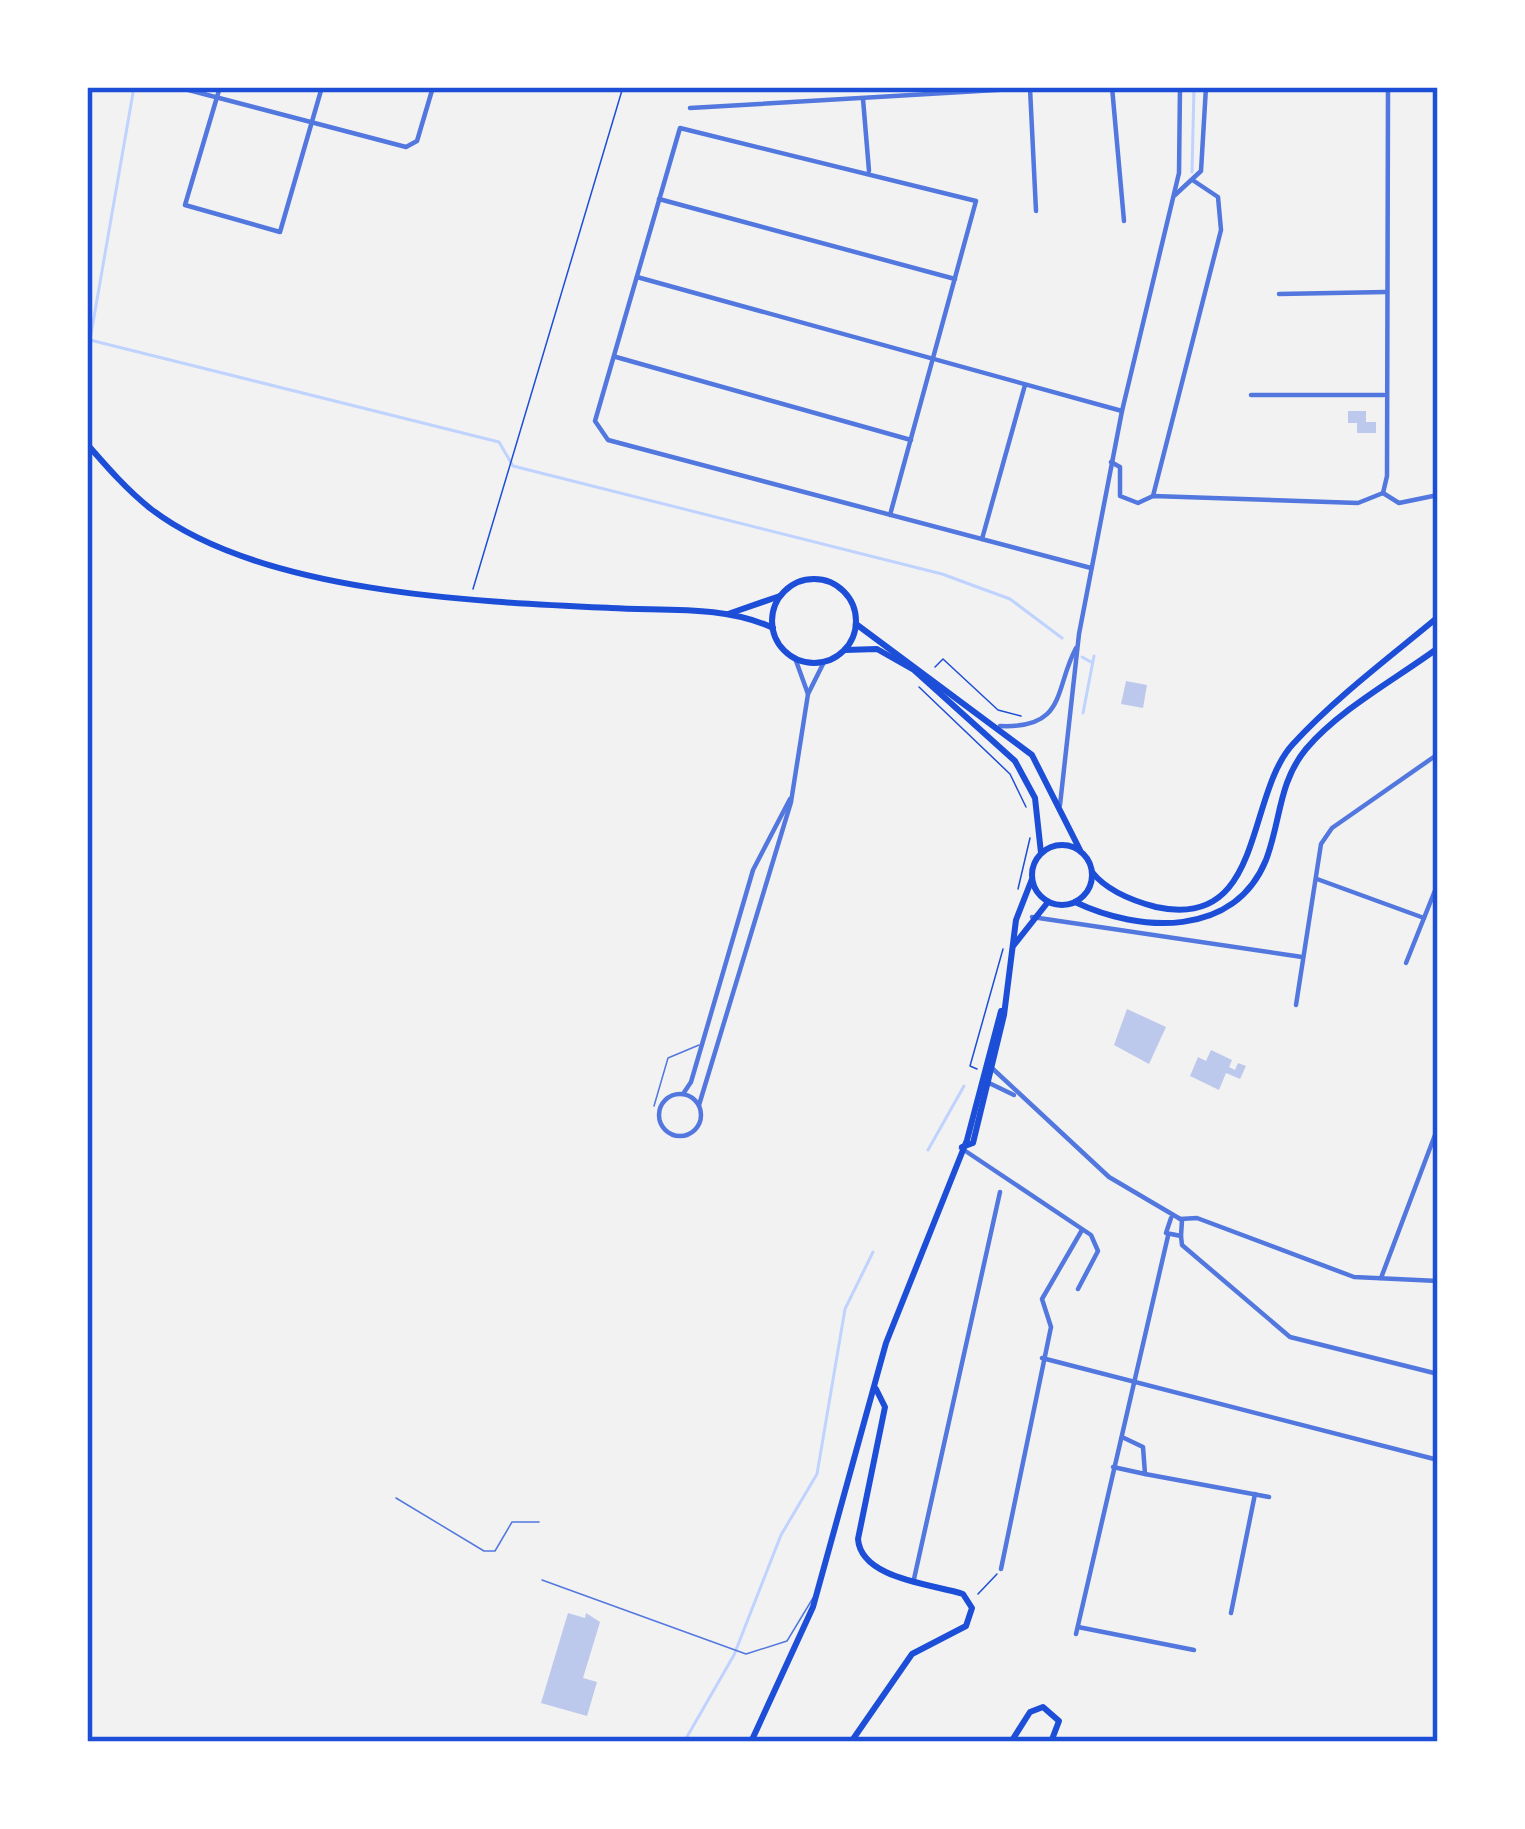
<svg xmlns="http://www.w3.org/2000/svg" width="1525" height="1829" font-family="Arial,sans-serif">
<rect width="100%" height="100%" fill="#f2f2f2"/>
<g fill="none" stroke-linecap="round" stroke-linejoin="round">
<g stroke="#bfd3fe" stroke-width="3">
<path d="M134,87L90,340L499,442L513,466L942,574L1010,599L1062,638"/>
<path d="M1192,172L1194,87"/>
<path d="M1082,657L1091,662"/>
<path d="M1083,713L1094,656"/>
<path d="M928,1150L964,1086"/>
<path d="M684,1742L734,1655L781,1535L817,1474L845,1309L873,1252"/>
</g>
</g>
<g fill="#bdc9ec">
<path d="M1348,411H1366V422H1376V433H1357V423H1348Z"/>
<path d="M1126,681L1147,685L1143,708L1121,704Z"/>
<path d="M1127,1009L1166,1027L1149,1064L1114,1045Z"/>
<path d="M1211,1050L1232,1060L1229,1067L1235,1070L1238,1063L1246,1066L1240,1079L1226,1073L1219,1090L1190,1076L1198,1057L1206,1061Z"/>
<path d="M568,1613L585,1618L586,1613L600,1622L583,1678L597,1682L587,1716L541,1703Z"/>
</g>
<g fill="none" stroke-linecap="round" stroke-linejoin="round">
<g stroke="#1d4ed8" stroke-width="1.5">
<path d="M473,589L623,87"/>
<path d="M935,667L943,659L998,710L1021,716"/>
<path d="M919,687L1010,774L1026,807"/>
<path d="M1018,889L1030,838"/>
<path d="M977,1069L970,1066L1003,949"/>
<path d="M978,1594L997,1574"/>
</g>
<g stroke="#5277de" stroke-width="1.5">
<path d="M654,1106L668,1058L699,1045"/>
<path d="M396,1498L484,1551H495L512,1522H539"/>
<path d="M542,1580L746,1654L787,1641L813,1598"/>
</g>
<g stroke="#5277de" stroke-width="4.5">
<path d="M177,87L406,147L417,141L433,87"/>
<path d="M220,87L185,205L280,232L322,87"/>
<path d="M1112,87L1124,221"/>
<path d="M1030,88L1036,211"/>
<path d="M863,99L869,171"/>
<path d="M690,108L1050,87"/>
<path d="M1175,195L1201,171L1206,87"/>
<path d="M659,199L955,279"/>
<path d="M637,277L1122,411"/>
<path d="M1279,294L1386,292"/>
<path d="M616,357L911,440"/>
<path d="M1251,395H1384"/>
<path d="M1111,462L1120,467V496L1138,503L1153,496L1358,503L1383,493"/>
<path d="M1383,493L1387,476L1388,87"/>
<path d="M1383,493L1399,503L1438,495"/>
<path d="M1153,496L1221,230L1218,197L1194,181"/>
<path d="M890,515L976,201L680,128L595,421L608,440C769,483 930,525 1091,568"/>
<path d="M982,539L1025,385"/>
<path d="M795,658L808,694"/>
<path d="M1000,726C1067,729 1054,689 1076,648"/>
<path d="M1060,805L1079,634L1122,411L1179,173L1180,87"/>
<path d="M1317,879L1424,918"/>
<path d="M1032,917L1302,957"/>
<path d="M1406,963L1438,883"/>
<path d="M1296,1005L1321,844L1332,828L1438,754"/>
<path d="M993,1069L1109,1177L1182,1220L1181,1236L1166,1233L1171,1218"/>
<path d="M987,1082L1014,1095"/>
<circle cx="680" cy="1115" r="21"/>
<path d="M683,1094L691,1082L753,870L790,799"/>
<path d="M699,1105L791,802L808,694L824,662"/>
<path d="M961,1148L1091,1235L1098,1251L1078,1289"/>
<path d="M1180,1219L1197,1218L1354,1277L1438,1281"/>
<path d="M1181,1236L1182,1245L1290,1337L1438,1374"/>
<path d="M1381,1278L1438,1127"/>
<path d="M1042,1358L1438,1460"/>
<path d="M1113,1467L1145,1474L1143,1447L1122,1437"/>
<path d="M1145,1474L1269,1497"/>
<path d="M1001,1569L1051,1327L1042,1299L1082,1230"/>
<path d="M914,1579L1000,1192"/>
<path d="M1231,1613L1255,1494"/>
<path d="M1078,1627L1194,1650"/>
<path d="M1076,1634L1168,1236"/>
</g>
<g stroke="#1d4ed8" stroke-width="6">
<path d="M87,444C107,467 127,490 151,509C260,593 477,602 611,608C663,611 725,605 773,628"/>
<circle cx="814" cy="621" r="42"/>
<path d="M728,614L780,596"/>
<path d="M856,624L1032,755L1080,850"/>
<path d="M845,650L877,649L914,670L1015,761L1035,798L1041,853"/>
<circle cx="1062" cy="875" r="30"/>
<path d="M1092,872C1107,891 1133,901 1156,907C1265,931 1245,796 1293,744C1335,698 1390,657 1438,617"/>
<path d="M1075,902C1140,933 1234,938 1266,860C1281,821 1278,783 1306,749C1340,709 1396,679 1438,648"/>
<path d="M1014,945L1048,902"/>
<path d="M962,1147L973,1143L1004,1015L1016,920L1032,879"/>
<path d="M751,1742L813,1607L886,1343L967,1140L1001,1011"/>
<path d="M851,1742L912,1654L966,1626L972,1608L963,1594C932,1584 861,1579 858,1539L885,1407L876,1389"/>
<path d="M1011,1742L1030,1712L1043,1707L1059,1721L1051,1742"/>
</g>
</g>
<rect width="1525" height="1829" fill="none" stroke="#ffffff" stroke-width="180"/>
<rect x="90" y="90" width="1345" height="1649" fill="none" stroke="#1d4ed8" stroke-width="4.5"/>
</svg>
